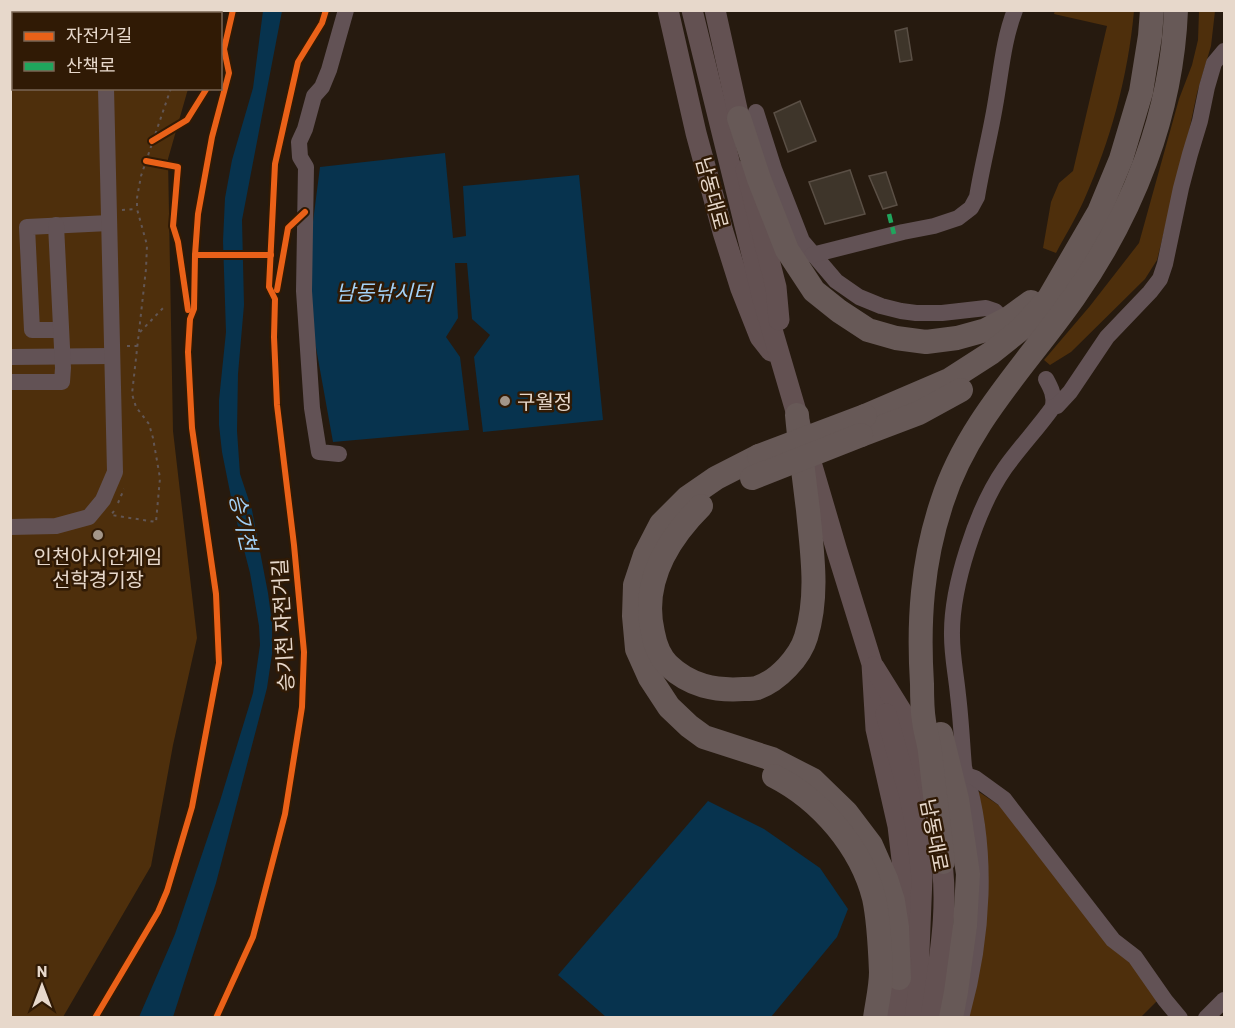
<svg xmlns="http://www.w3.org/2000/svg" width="1235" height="1028" font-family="Barlow,'Noto Sans KR',sans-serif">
<rect width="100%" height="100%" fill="#261a0f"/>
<g fill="#4e2f0c">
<path d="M1055,10L1134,11C1128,76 1111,140 1084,200C1076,218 1065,236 1056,253L1043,248L1051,202L1059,183L1073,171L1107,26L1054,14Z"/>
<path d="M10,11H207L206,14H14V88L188,89L168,159L173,431L197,638L173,745L151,866L63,1017H11Z"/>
<path d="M1199,11H1215L1211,46L1197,93L1189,131L1157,260L1145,279L1071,352L1050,365L1044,360L1090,306L1139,243L1179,99L1192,65L1198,40Z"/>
<path d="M976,790L1003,808L1129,958L1158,1000L1141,1017L965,1018Z"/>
</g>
<g fill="#07334e">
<path d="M263,11H282L242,220L244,305L238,374L237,431L240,474L252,510L268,593L272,623V654L267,688L216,883L173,1017H139L175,934L220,801L253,693L260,645L259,626L250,573L233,507L222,452L219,425V400L226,332L223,241L225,198L232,160L253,88Z"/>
<path d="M445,153L453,238L466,236L463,186L579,175L603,420L483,432L474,357L490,335L472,319L467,263H455L458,318L446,337L460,357L469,430L333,442L313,331L310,245L320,167Z"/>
<path d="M708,801L764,829L820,868L848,909L837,937L771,1017H606L558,975Z"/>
</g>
<g fill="#3e352a" stroke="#5a4f45" stroke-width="1.5">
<path d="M907,28L912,60L900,62L895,31Z"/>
<path d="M800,101L816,141L788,152L774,113Z"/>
<path d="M850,170L865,214L825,224L809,182Z"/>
<path d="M886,172L897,205L883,209L869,176Z"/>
</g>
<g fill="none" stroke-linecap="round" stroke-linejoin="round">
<g stroke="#625654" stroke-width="2" stroke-dasharray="3 4.5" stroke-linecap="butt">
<path d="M155,10L156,14"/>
<path d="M139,14L145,10"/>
<path d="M122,210L137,209"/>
<path d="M140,332L165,306"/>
<path d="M127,346H138"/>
<path d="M118,503L124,489"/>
<path d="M114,511L111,515L156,522L160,478L153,438L149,424L136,407L132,394L146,269L147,245L137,209V198L141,176L171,88"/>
</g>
<g stroke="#625255" stroke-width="16">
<path d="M104,10V14"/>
<path d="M756,112L774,169L802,241L836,281L859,297L881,306L901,311L916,313H942L986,308L995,311L999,315"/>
<path d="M812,255L903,232L934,226L958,218L971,208L977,197C982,166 990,136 995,106C1001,73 1003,41 1015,10"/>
<path d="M61,330H32L27,227L109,223"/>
<path d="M10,357L112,356"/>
<path d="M1046,379C1051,388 1055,396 1053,407"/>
<path d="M10,382H62L63,368L56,225"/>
<path d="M339,454L319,452L312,408L304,291L306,167L300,157L299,142L305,129L314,96L322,87L329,70L346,10"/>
<path d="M10,527L56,526L89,517L103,500L115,472L106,88"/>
<path d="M962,1014C983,938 989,851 966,775"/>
<path d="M1180,1018L1165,1000L1135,957L1113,940L1004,799L975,778L966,775L964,767C962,743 961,719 958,695C956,674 952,656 952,636C951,587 977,508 1005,468C1020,447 1038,428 1053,407L1057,406L1070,392L1107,337L1150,292L1160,279L1165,264L1181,188L1190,154L1200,121L1207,87L1214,63L1224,51"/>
<path d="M1206,1018L1224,1000"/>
</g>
<g stroke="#635152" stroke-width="21">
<path d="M668,10L696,133L723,232L741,289L760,337L771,351"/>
<path d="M692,10L763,299L837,551L872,664L876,729L898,826L906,893L905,930"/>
<path d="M715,10L739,118L741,133"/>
<path d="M746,170L776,287L779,320"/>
<path d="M874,667L902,712L927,795"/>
<path d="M886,714L909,793L917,832L922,877L918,976L911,1018"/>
<path d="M894,1018L901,961"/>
<path d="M931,1018C939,961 951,902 939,845"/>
</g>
<g stroke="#675957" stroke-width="24">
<path d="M739,118L759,179L787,250L814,291L839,311L868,330L896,338L926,342L957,338L986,330L1009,318L1031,302"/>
<path d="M865,416L949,380L991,353L1021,329L1049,298L1099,212L1121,159L1141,92L1150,36L1152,10"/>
<path d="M861,435L919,413L961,390"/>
<path d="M759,456L716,478L687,498L661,524L645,555L635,585L634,616L637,649L650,678L669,707L689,726L704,737L772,759L813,780L846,812L871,845L886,879L893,901L897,927L899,978"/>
<path d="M701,506C667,540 641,583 653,633C655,644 660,657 668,665C690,686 715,691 744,689C748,689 753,689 757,688C778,681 800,657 806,637C819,595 812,552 808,510C804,478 800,447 797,415"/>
<path d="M941,734L957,799L968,874L965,926L956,992L951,1018"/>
<path d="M774,776C821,800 861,847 874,898C879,921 880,948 881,972C881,987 877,1003 875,1018"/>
<path d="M943,862C939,826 934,789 930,752C929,742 925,731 924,721C922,709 922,696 922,684C918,621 922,562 942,502C967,423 1027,364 1074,297C1133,213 1172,114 1176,10"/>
</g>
<g stroke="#675957" stroke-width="24">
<path d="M759,456L865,416"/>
<path d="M752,478L861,435"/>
</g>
<path stroke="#20a55d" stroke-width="4.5" stroke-dasharray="9 4.5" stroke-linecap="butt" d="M889,214L894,234"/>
<g stroke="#301a05" stroke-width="10">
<g id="cycleway">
<path d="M152,141L187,120L207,88"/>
<path d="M146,161L178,167L173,226L178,242L188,310"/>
<path d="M195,255H271"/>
<path d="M277,290L288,228L305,212"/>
<path d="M95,1018L158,912L167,891L192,807L219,663L216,594L192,428L188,352L190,319L194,309L195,255L198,214L212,137L229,73L224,49L233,10"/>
<path d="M216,1018L253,937L285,814L302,707L304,652L294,545L277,405L274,337L275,299L269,287L275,164L298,62L322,23L326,10"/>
</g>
</g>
<use href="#cycleway" stroke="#ea6118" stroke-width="6"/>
</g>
<g fill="#a39689" stroke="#301a05" stroke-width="2">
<circle cx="505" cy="401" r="6"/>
<circle cx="98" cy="535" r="6"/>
</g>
<g text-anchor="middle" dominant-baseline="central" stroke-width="5" stroke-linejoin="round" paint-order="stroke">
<g font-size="20" fill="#e7d8cb" stroke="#301a05">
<text transform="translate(713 193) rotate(75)">남동대로</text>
<text transform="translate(282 625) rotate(-93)">승기천 자전거길</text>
<text transform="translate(935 835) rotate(79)">남동대로</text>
</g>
<g font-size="20" fill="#e7d8cb" stroke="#301a05" text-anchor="start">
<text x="517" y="401">구월정</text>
<text x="98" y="556" text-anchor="middle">인천아시안게임<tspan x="98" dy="23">선학경기장</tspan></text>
</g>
<g font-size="21" font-style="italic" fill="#a3d2f8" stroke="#301a05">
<text x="384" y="291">남동낚시터</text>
<text transform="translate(244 522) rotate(77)">승기천</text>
</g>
</g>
<rect width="1235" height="1028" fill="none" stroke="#e7d8cb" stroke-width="24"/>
<rect x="12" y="12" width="210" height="78" fill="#301a05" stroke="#796654" stroke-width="1.5"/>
<rect x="24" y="32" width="30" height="9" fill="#ea6118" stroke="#796654" stroke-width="1.5"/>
<text x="66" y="42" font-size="18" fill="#e7d8cb">자전거길</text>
<rect x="24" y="62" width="30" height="9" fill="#20a55d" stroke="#796654" stroke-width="1.5"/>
<text x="66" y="72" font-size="18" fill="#e7d8cb">산책로</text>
<g transform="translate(42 986)" stroke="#301a05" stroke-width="4.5" paint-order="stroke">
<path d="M0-4.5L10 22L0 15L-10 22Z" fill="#e7d8cb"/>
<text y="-9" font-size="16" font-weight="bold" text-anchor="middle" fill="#e7d8cb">N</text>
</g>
</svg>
